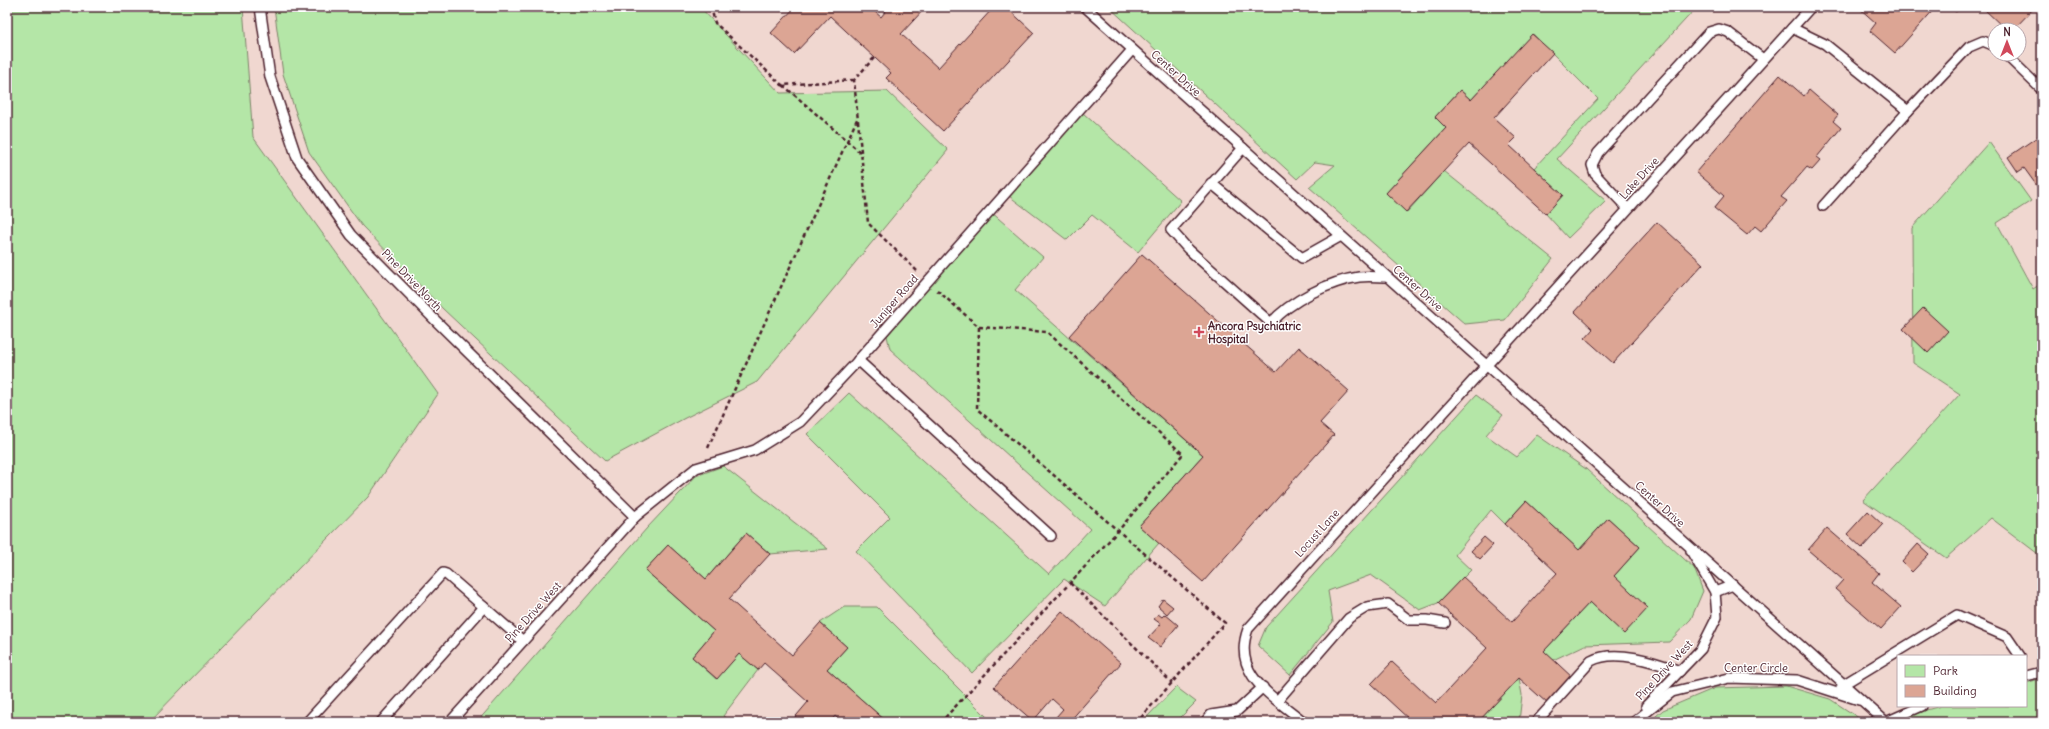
<svg xmlns="http://www.w3.org/2000/svg" width="2049" height="729" font-family="Delius,sans-serif">
<rect width="100%" height="100%" fill="#f8edea"/>
<filter id="ink" filterUnits="userSpaceOnUse"><feTurbulence type="fractalNoise" baseFrequency=".025" numOctaves="2"/><feDisplacementMap in="SourceGraphic" scale="8" xChannelSelector="R" yChannelSelector="G"/><feConvolveMatrix kernelMatrix="1 2 1 2 8 2 1 2 1" color-interpolation-filters="sRGB"/></filter>
<g filter="url(#ink)">
<path fill="#f0d7d0" fill-rule="evenodd" d="M243,7H2042V283L2033,289L1997,222L1912,228L2042,375V678L2026,683V656H1898V706H1941L1885,722H7V164L438,394L253,137ZM1995,30H2019V54H1995Z"/>
<g fill="#b4e6a7" stroke="#7f8269">
<path d="M7,7H243L253,137L438,394L368,497L149,722H7Z"/>
<path d="M274,7H700L780,93L887,91L948,150L757,382L685,418L605,461L443,309L362,226L309,152L283,74Z"/>
<path d="M1109,7H1697L1557,159L1606,201L1568,238L1546,214L1563,195L1534,168L1598,99L1533,34L1471,100L1460,90L1435,117L1446,128L1386,193L1407,212L1444,171L1553,259L1505,320L1465,324L1309,187L1335,165L1315,162L1297,179Z"/>
<path d="M1083,113L1181,201L1138,252L1092,215L1067,240L1009,196Z"/>
<path d="M1989,142L2031,201L1997,223L2033,289L2042,283V557L1991,518L1946,558L1863,500L1960,394L1913,363L1912,228Z"/>
<path d="M991,212L1043,257L1015,290L1203,455L1139,526L1159,543L1105,606L1064,579L972,673L856,551L890,517L807,434L849,393L1049,574L1090,529L890,349L887,336Z"/>
<path d="M1476,395L1503,415L1486,435L1517,457L1537,435L1586,469L1694,568L1703,591L1691,619L1669,642L1585,645L1553,660L1544,651L1590,602L1624,633L1614,576L1640,547L1608,518L1579,550L1526,501L1505,524L1491,510L1455,555L1471,570L1438,603L1420,610L1371,575L1328,591L1333,622L1290,675L1258,646L1266,627Z"/>
<path d="M723,466L828,549L770,554L746,533L706,579L668,545L645,570L714,631L692,657L716,679L739,654L758,670L723,716L732,722H477L647,528L696,476Z"/>
<path d="M844,607H877L992,722H887L827,669L847,647L820,623Z"/>
<path d="M1519,678L1522,695L1519,722H1478Z"/>
<path d="M2042,678V722L1885,721L1941,706H2026V683Z"/>
<path d="M1786,686L1830,699L1865,722H1649L1663,710L1715,688Z"/>
<path d="M1176,687L1196,702L1176,722H1142Z"/>
</g>
<g fill="#dca594" stroke="#4a1f2b">
<path d="M795,7H869L881,17L889,7H926L901,34L938,68L994,7H1006L1034,33L943,131L886,78L891,73L830,16L794,54L771,33Z"/>
<path d="M1858,7H1936L1895,53L1870,31L1876,23Z"/>
<path d="M1950,7H1961L1956,12Z"/>
<path d="M1982,7H2035L2013,30H2006Z"/>
<path d="M1532,34L1553,53L1494,118L1516,138L1509,145L1563,195L1546,214L1469,144L1406,212L1386,193L1446,128L1435,117L1460,90L1471,100Z"/>
<path d="M1780,75L1804,96L1809,90L1838,115L1833,121L1841,128L1817,157L1821,160L1812,170L1807,167L1781,197L1787,201L1761,231L1755,226L1747,235L1714,208L1724,196L1696,172Z"/>
<path d="M2040,135L2042,138V193L2024,168L2018,172L2008,157Z"/>
<path d="M1657,222L1703,264L1613,363L1585,338L1593,329L1575,312Z"/>
<path d="M1142,254L1276,372L1299,347L1349,391L1320,423L1334,435L1203,582L1139,526L1203,455L1069,336Z"/>
<path d="M1923,308L1948,331L1928,353L1903,329Z"/>
<path d="M1526,501L1579,550L1608,518L1640,547L1614,576L1648,608L1624,634L1590,602L1544,651L1573,678L1548,704L1519,678L1478,722H1412L1371,684L1392,662L1436,703L1487,648L1438,603L1463,577L1512,622L1557,573L1505,524Z"/>
<path d="M1868,511L1883,525L1862,548L1847,534Z"/>
<path d="M1827,528L1879,573L1872,582L1901,607L1881,629L1835,589L1843,580L1808,550Z"/>
<path d="M746,533L770,554L729,599L792,655L820,623L847,647L827,669L887,722H842L835,716L830,722H791L808,702L764,663L758,670L739,654L717,679L692,657L714,631L645,570L668,545L706,579Z"/>
<path d="M1484,537L1493,545L1480,559L1471,551Z"/>
<path d="M1918,544L1929,554L1912,572L1902,562Z"/>
<path d="M1163,599L1173,607L1167,614L1158,606Z"/>
<path d="M1062,611L1121,663L1069,722H1062L1056,717L1063,709L1052,699L1033,721L994,687Z"/>
<path d="M1158,614L1162,617L1165,614L1178,625L1160,647L1148,638L1161,624L1154,619Z"/>
</g>
<g fill="none" stroke-linecap="round" stroke-linejoin="round">
<g stroke="#4a1f2b" stroke-width="12">
<g id="lane">
<path d="M260,7L270,77L297,158L351,235L433,318L635,517"/>
<path d="M1085,7L1886,722L1922,706"/>
<path d="M1792,28L1825,44L1908,111L1969,47L1983,41L1995,46"/>
<path d="M2005,54L2042,90"/>
<path d="M1243,148L1171,230L1188,249L1271,323C1290,301 1330,281 1359,277C1368,276 1378,277 1387,277"/>
<path d="M1211,183L1302,258L1341,236"/>
<path d="M1823,206L1908,111"/>
<path d="M1627,208L1595,174L1592,165L1598,153L1709,32L1719,29L1728,32L1763,59"/>
<path d="M858,360L1051,536"/>
<path d="M1715,592L1733,585"/>
<path d="M2026,676L2042,672"/>
<path d="M1841,688L1844,684L1957,615L2007,637L2020,656"/>
<path d="M1278,700L1349,618L1367,607L1388,604L1409,620H1427L1445,623"/>
<path d="M1646,706L1701,649L1717,617L1715,592L1691,551"/>
<path d="M307,722L443,573L446,574L523,641"/>
<path d="M381,722L484,607"/>
<path d="M450,722L635,517L696,468L755,450L800,422L853,366L1132,50"/>
<path d="M1205,722L1211,715L1237,711L1263,687"/>
<path d="M1304,722C1273,696 1231,675 1248,629L1811,7"/>
<path d="M1536,722L1591,661C1615,648 1655,662 1680,671"/>
<path d="M1634,722L1672,692L1729,678L1797,680L1859,700"/>
</g>
</g>
<g stroke="#4a1f2b" stroke-width="2.5" stroke-dasharray="4 3" stroke-linecap="butt">
<path d="M711,7L715,23L782,85L854,80"/>
<path d="M874,58L854,80L868,223L919,273"/>
<path d="M783,85L861,153"/>
<path d="M937,290L979,327L1047,332L1183,454L1118,531L941,722"/>
<path d="M979,327L977,409L1225,623L1137,722"/>
<path d="M708,448L858,117"/>
<path d="M1070,583L1172,683"/>
</g>
<use href="#lane" stroke="#fff" stroke-width="9"/>
</g>
</g>
<path fill="#d1495b" stroke="#fff" stroke-width="1.5" d="M1197 326h4v4h4v4h-4v4h-4v-4h-4v-4h4z"/>
<g text-anchor="middle" dominant-baseline="central" stroke-width="3" stroke-linejoin="round" paint-order="stroke">
<g font-size="11" fill="#4a1f2b" stroke="#fff">
<text transform="translate(1176 73) rotate(42)">Center Drive</text>
<text transform="translate(1639 178) rotate(-48)">Lake Drive</text>
<text transform="translate(412 280) rotate(46)">Pine Drive North</text>
<text transform="translate(1418 288) rotate(42)">Center Drive</text>
<text transform="translate(894 301) rotate(-49)">Juniper Road</text>
<text transform="translate(1660 504) rotate(42)">Center Drive</text>
<text transform="translate(1317 533) rotate(-48)">Locust Lane</text>
<text transform="translate(533 612) rotate(-48)">Pine Drive West</text>
<text x="1756" y="668">Center Circle</text>
<text transform="translate(1664 670) rotate(-47)">Pine Drive West</text>
</g>
<g font-size="11" font-weight="bold" fill="#4a1f2b" stroke="#fff" text-anchor="start">
<text x="1208" y="326">Ancora Psychiatric<tspan x="1208" dy="13">Hospital</tspan></text>
</g>
</g>
<rect width="2049" height="729" fill="none" stroke="#fff" stroke-width="24"/>
<rect x="12" y="12" width="2025" height="705" fill="none" stroke="#4a1f2b" stroke-width="1.5" filter="url(#ink)"/>
<rect x="1897" y="655" width="130" height="52" fill="#ffffff" stroke="#b7a5aa"/>
<rect x="1905" y="665" width="20" height="12" fill="#b4e6a7" stroke="#b7a5aa"/>
<text x="1933" y="675" font-size="12" fill="#4a1f2b">Park</text>
<rect x="1905" y="685" width="20" height="12" fill="#dca594" stroke="#b7a5aa"/>
<text x="1933" y="695" font-size="12" fill="#4a1f2b">Building</text>
<g transform="translate(2007 42)"><circle r="19" fill="#ffffff" stroke="#b7a5aa"/>
<path d="M0-3L7 15L0 10L-7 15Z" fill="#d1495b"/>
<text y="-6" font-size="11" font-weight="bold" text-anchor="middle" fill="#4a1f2b">N</text>
</g>
</svg>
